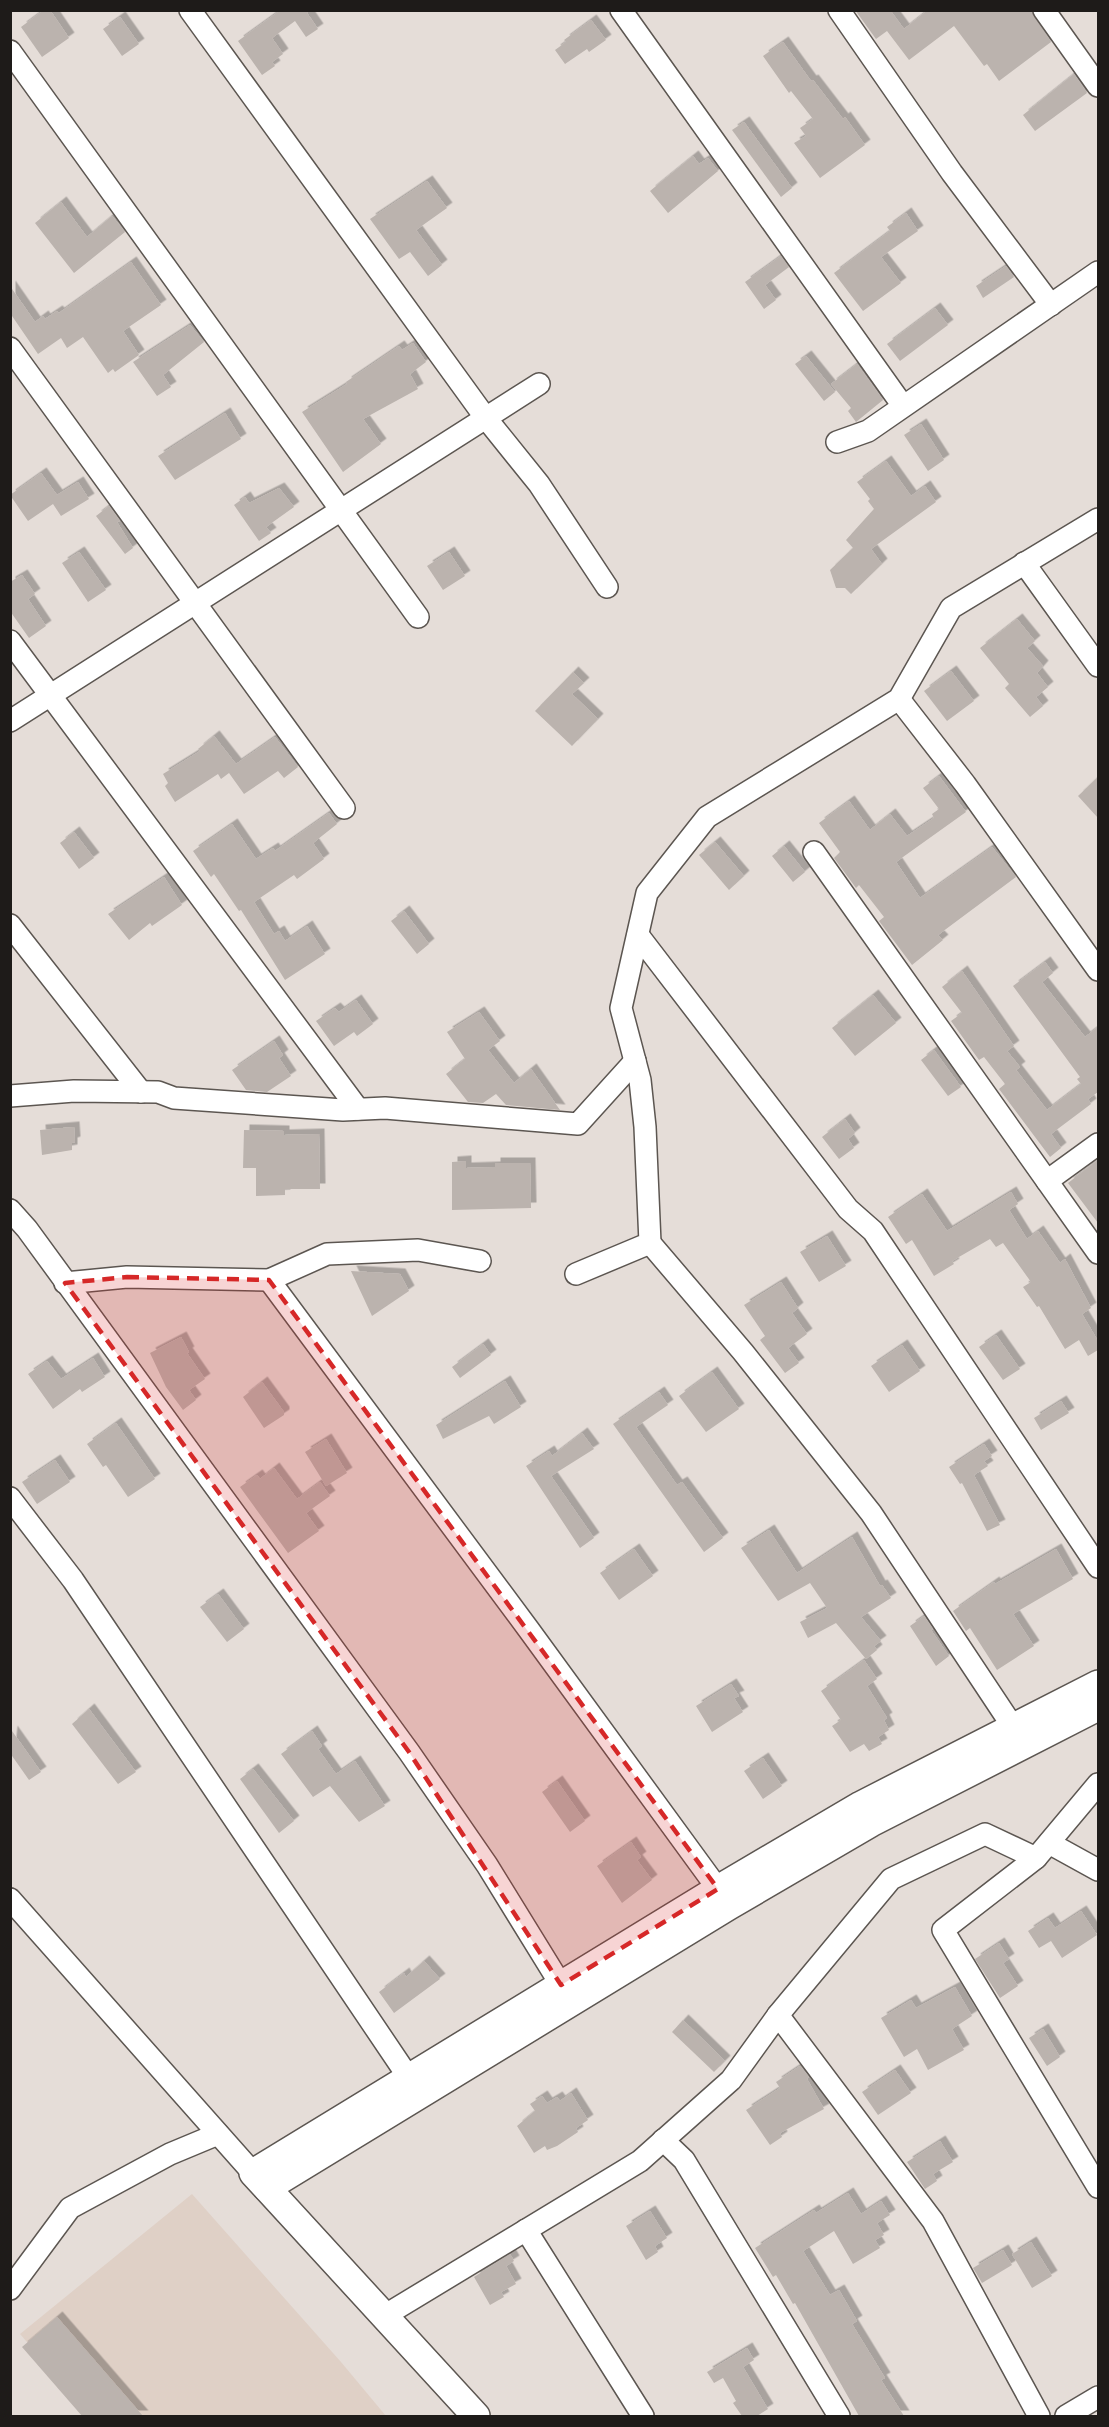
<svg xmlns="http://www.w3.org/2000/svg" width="1109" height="2427" font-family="'PT Sans',sans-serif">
<defs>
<filter id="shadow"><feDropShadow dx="5.5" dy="-5.5" stdDeviation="0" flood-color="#0004"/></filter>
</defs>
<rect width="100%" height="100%" fill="#e5ddd8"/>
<path fill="#dfd0c6" d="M192,2194L341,2362L386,2416H91L20,2334Z"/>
<g fill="#bbb3ae" filter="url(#shadow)">
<path d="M44,10H50L69,38L42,57L21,27Z"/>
<path d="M281,10H310L307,13L318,29L306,37L295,21L272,38L283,54L272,62L275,66L262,75L238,41Z"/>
<path d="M855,10H890L904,29L928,10H1031L1051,42L999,81L987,64L984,66L954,26L909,60L887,31L876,39Z"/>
<path d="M120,17L139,44L122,56L103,29Z"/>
<path d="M591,20L606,40L589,52L587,49L565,64L555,50L566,42L564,40Z"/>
<path d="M783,42L811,81L813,80L843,119L845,117L865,145L820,178L794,143L806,136L800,128L813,119L791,91L789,93L763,56Z"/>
<path d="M1074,74L1087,93L1035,131L1023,115Z"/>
<path d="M744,122L792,188L781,197L732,130Z"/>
<path d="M693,156L699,164L708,158L718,171L668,213L650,191Z"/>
<path d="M427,181L447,208L416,230L442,265L428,276L410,252L399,259L370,219Z"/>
<path d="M61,202L87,237L112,216L125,232L74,273L35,223Z"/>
<path d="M906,213L918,231L881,257L901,283L863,311L834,273L890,231L887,227Z"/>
<path d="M781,256L789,267L765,285L776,300L764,309L745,282Z"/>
<path d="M131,262L161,305L123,331L139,355L115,372L113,369L108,373L83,337L67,348L61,338L38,354L10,313V286L35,322L43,316L45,319L57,311L59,313Z"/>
<path d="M1006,266L1014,277L983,298L976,286Z"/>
<path d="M935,308L948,325L900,361L887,344Z"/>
<path d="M190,325L204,342L163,375L171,387L157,396L133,362Z"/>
<path d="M413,343L426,362L410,374L418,389L363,419L381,444L343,472L302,412L347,384L346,382L399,346L402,350Z"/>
<path d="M806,356L835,392L824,401L795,364Z"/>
<path d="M857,364L883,400L856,422L848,411L851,408L831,384Z"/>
<path d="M225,413L241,439L175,480L158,456Z"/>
<path d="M921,424L944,460L928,471L904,435Z"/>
<path d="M886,461L911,496L925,486L936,502L871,549L882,564L851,594L845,588H836L830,570L853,548L846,540L874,509L868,501L870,499L857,482Z"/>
<path d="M41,473L57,495L78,482L89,499L61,516L53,504L28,521L10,495Z"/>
<path d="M279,488L294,507L266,527L271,533L259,541L234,505L245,497L249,503Z"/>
<path d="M109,506L120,521L117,522L133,548L125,554L96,516Z"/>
<path d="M79,552L106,590L88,602L62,563Z"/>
<path d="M449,552L465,576L443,590L427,566Z"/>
<path d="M22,575L35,594L28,599L46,626L29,638L10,611V582Z"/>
<path d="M1017,619L1035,641L1027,648L1043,666L1037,673L1048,687L1036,697L1043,706L1030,717L1005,688L1009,684L980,648Z"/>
<path d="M951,671L974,701L947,721L924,691Z"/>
<path d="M573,672L584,683L572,694L598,719L572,746L535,711Z"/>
<path d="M214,736L236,764L275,737L298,767L284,778L278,771L244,794L229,773L221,779L218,774L175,802L165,786L168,783L163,774L200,751L198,749Z"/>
<path d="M939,776L966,812L896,862L920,898L992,847L1016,877L938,935L943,940L912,965L879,921L884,917L859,885L856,888L834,858L840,852L819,823L849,801L870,830L890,814L907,836L934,818L932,814L939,809L923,788Z"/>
<path d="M1098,777V818L1078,796Z"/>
<path d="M329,813L337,824L313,843L324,859L297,879L294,875L254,902L274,934L279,931L285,941L307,926L325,954L285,980L241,910L239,911L214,874L211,877L193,851L232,824L256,859L273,848L275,851Z"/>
<path d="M74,832L94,858L79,869L60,843Z"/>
<path d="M715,842L744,876L729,890L699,855Z"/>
<path d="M784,846L805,872L793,882L772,856Z"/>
<path d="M164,877L182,905L152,926L150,923L129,940L108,914Z"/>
<path d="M404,911L429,944L417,954L391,921Z"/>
<path d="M1045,962L1053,973L1042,982L1085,1037L1098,1027V1092L1088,1099L1091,1104L1051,1134L1061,1148L1050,1157L999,1089L1005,1084L984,1057L979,1060L951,1021L962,1013L942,987L962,971L1014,1046L1007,1051L1020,1067L1016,1070L1047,1110L1081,1084L1077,1079L1080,1077L1013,986Z"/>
<path d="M873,995L896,1023L855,1056L832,1028Z"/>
<path d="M356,1000L373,1024L357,1036L354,1032L334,1046L316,1021L335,1008L339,1012Z"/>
<path d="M479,1012L500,1041L488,1050L514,1083L531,1069L560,1110L506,1105L496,1094L483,1103L468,1102L446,1074L465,1059L447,1032Z"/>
<path d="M274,1041L283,1055L279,1058L291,1076L267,1092L246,1090L232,1070Z"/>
<path d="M934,1050L961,1087L948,1096L921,1060Z"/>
<path d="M845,1119L855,1133L848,1139L854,1148L839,1159L822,1137Z"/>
<path d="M74,1127L75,1142L72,1143V1150L42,1155L40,1130Z"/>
<path d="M244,1130L284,1131V1135L319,1134L320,1189H285V1195L256,1196V1168H243Z"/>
<path d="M1098,1160V1223L1068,1183Z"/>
<path d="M466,1161V1168L495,1167V1163H530L531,1208L452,1210V1162Z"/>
<path d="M1011,1192L1018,1204L1009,1210L1027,1239L1038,1231L1060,1263L1065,1259L1091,1308L1082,1314L1098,1341V1350L1088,1356L1079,1340L1065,1349L1039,1306L1037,1307L1023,1287L1031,1282L1003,1243L996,1247L990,1239L952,1261L954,1264L934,1276L912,1240L906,1244L888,1217L922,1194L947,1231Z"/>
<path d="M827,1236L846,1266L819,1282L800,1252Z"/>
<path d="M351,1271L400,1274L409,1291L372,1316Z"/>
<path d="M781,1282L798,1308L792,1313L807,1334L788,1348L799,1363L785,1373L760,1340L765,1336L744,1305Z"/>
<path d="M996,1335L1020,1369L1003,1380L979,1347Z"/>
<path d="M181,1337L189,1352L187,1353L205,1379L189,1390L196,1400L183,1410L166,1387L150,1353Z"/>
<path d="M483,1344L491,1355L460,1378L452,1367Z"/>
<path d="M902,1345L920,1371L889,1392L871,1366Z"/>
<path d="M93,1358L105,1377L82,1392L80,1389L53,1409L28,1374L47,1361L61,1379Z"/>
<path d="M712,1372L739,1409L706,1432L679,1396Z"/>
<path d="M505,1381L521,1407L494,1424L489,1416L443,1439L436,1425Z"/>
<path d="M262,1382L284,1412V1415L264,1428L243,1397Z"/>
<path d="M659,1392L668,1405L636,1427L677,1485L682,1482L723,1538L704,1552L613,1424Z"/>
<path d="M1061,1401L1069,1413L1041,1430L1034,1418Z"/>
<path d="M116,1423L155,1479L128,1497L106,1465L103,1467L87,1444Z"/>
<path d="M582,1433L594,1449L551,1476L594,1538L580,1548L526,1466L549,1451L552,1456Z"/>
<path d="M326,1439L347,1473L326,1486L305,1452Z"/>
<path d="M984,1444L992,1456L984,1461L988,1466L974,1475L1000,1525L987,1531L962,1483L960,1484L949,1467Z"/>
<path d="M55,1460L70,1482L37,1504L22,1482Z"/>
<path d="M274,1468L297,1499L320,1482L330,1496L306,1513L319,1531L288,1553L240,1487L257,1475L260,1479Z"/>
<path d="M769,1530L797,1573L852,1537L880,1586L882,1585L891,1598L861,1617L881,1641L874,1646L877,1650L866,1659L836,1623L808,1638L800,1622L827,1608L810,1583L778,1601L741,1548Z"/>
<path d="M634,1549L653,1576L619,1600L600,1573Z"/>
<path d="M1056,1549L1073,1579L1013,1614L1034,1646L997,1670L970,1628L966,1631L953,1611L994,1582L995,1584Z"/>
<path d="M218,1594L244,1629L227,1642L200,1607Z"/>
<path d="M924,1616L933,1629L931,1630L949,1656L936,1666L910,1626Z"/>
<path d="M864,1660L877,1679L867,1686L887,1718L884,1720L889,1730L878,1737L882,1744L869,1751L864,1744L850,1752L832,1726L841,1720L821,1691Z"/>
<path d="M731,1684L739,1696L734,1698L743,1712L712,1732L696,1706Z"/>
<path d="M89,1709L136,1772L118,1784L72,1724Z"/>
<path d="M12,1731L41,1772L29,1780L10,1753Z"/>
<path d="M312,1731L322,1746L318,1749L336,1774L355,1761L385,1806L359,1822L330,1786L313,1797L281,1754Z"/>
<path d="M763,1758L782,1786L763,1799L744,1771Z"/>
<path d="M253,1769L294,1821L279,1833L240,1779Z"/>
<path d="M557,1781L585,1821L570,1832L542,1792Z"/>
<path d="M631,1842L641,1857L637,1860L652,1880L622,1903L597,1866Z"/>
<path d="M1081,1911L1097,1935L1062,1958L1051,1941L1039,1948L1028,1931L1048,1918L1055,1928Z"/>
<path d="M999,1943L1009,1959L1003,1963L1018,1986L1000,1998L975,1959Z"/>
<path d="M424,1961L440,1979L394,2013L379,1992L404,1973L406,1977Z"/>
<path d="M955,1987L972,2016L952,2029L964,2050L928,2070L917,2049L904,2057L881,2018L911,2000L916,2008Z"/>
<path d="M683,2020L725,2061L714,2072L672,2032Z"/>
<path d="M1043,2029L1060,2057L1047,2066L1029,2038Z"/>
<path d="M800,2066L809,2077L807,2079L824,2109L780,2133L782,2137L770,2145L746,2110L780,2088L776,2082Z"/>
<path d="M895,2070L911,2093L878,2115L862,2092Z"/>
<path d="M571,2093L588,2120L576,2128L578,2132L557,2146L547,2150L545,2146L534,2153L517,2126L535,2111L530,2104L542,2096L547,2103L557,2097L560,2101Z"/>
<path d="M940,2141L953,2162L933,2174L937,2181L925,2189L907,2162Z"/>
<path d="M848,2193L861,2214L881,2201L890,2215L877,2223L884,2235L875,2240L880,2248L853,2264L834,2231L803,2251L830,2295L839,2290L857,2321L852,2324L885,2378L881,2380L904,2416H859L795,2303L793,2304L776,2275L773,2277L755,2248L814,2210L816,2213Z"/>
<path d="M650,2211L667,2238L655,2246L658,2252L646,2260L626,2226Z"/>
<path d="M1031,2242L1052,2276L1032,2288L1012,2254Z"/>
<path d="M1003,2250L1012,2265L982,2283L973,2268Z"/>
<path d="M510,2254L514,2261L506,2266L516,2284L501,2292L504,2297L490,2305L474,2277Z"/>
<path d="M57,2317L143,2416H82L22,2347Z"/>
<path d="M747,2348L754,2360L743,2367L768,2409L757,2416H742L733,2403L736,2401L723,2378L714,2383L707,2372Z"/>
</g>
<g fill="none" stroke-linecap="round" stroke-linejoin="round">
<g stroke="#5c5651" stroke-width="24">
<g id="minor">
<path d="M190,10L485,417L539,484L607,587"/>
<path d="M621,10L903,406"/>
<path d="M839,10L952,173L1051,305"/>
<path d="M1044,10L1098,86"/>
<path d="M10,51L418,617"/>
<path d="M10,348L344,808"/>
<path d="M837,442L868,431L1098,272"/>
<path d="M1024,563L1098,666"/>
<path d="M10,641L358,1109"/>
<path d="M899,699L965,784L1098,970"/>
<path d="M10,721L539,384"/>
<path d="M814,852L1098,1253"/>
<path d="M10,925L141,1092"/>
<path d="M638,935L848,1209L873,1231L1098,1567"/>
<path d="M10,1096L74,1091L158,1092L174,1098L343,1110L385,1108L578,1124L635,1061"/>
<path d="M1047,1181L1098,1144"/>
<path d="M10,1210L27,1229L409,1752L487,1865L561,1985"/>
<path d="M650,1243L743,1352L871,1513L1013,1727"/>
<path d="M576,1274L650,1243L645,1127L640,1080L621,1008L647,893L707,817L899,699L951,608L1098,519"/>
<path d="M269,1280L529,1630L718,1889"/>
<path d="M65,1283L127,1277L269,1280L327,1254L418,1250L480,1261"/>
<path d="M10,1498L73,1580L409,2078"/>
<path d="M1049,1843L1098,1870"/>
<path d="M1036,1858L943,1930L1098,2187"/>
<path d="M10,1899L253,2173"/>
<path d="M778,2015L933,2221L1039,2416"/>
<path d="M663,2140L684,2160L839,2416"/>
<path d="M526,2230L643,2416"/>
<path d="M10,2289L70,2208L170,2154L218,2134"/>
<path d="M384,2316L640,2161L731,2080L778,2015L891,1879L985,1834L1036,1858L1098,1784"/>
<path d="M1066,2416L1098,2397"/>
</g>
</g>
<g stroke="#5c5651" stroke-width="30">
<g id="tertiary">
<path d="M267,2188L729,1906L871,1823L1098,1707"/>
<path d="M476,2416L253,2173L718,1889L861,1805L1098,1684"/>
</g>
</g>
<use href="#minor" stroke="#fff" stroke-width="21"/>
<use href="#tertiary" stroke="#fff" stroke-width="27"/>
</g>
<path fill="#d62828" fill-opacity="0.2" stroke="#d62828" stroke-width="4.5" stroke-dasharray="12 8" stroke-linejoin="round" d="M127,1277L269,1280L718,1889L561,1985L409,1752L65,1283Z"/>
<rect width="1109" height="2427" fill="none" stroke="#1e1b19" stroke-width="24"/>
</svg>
